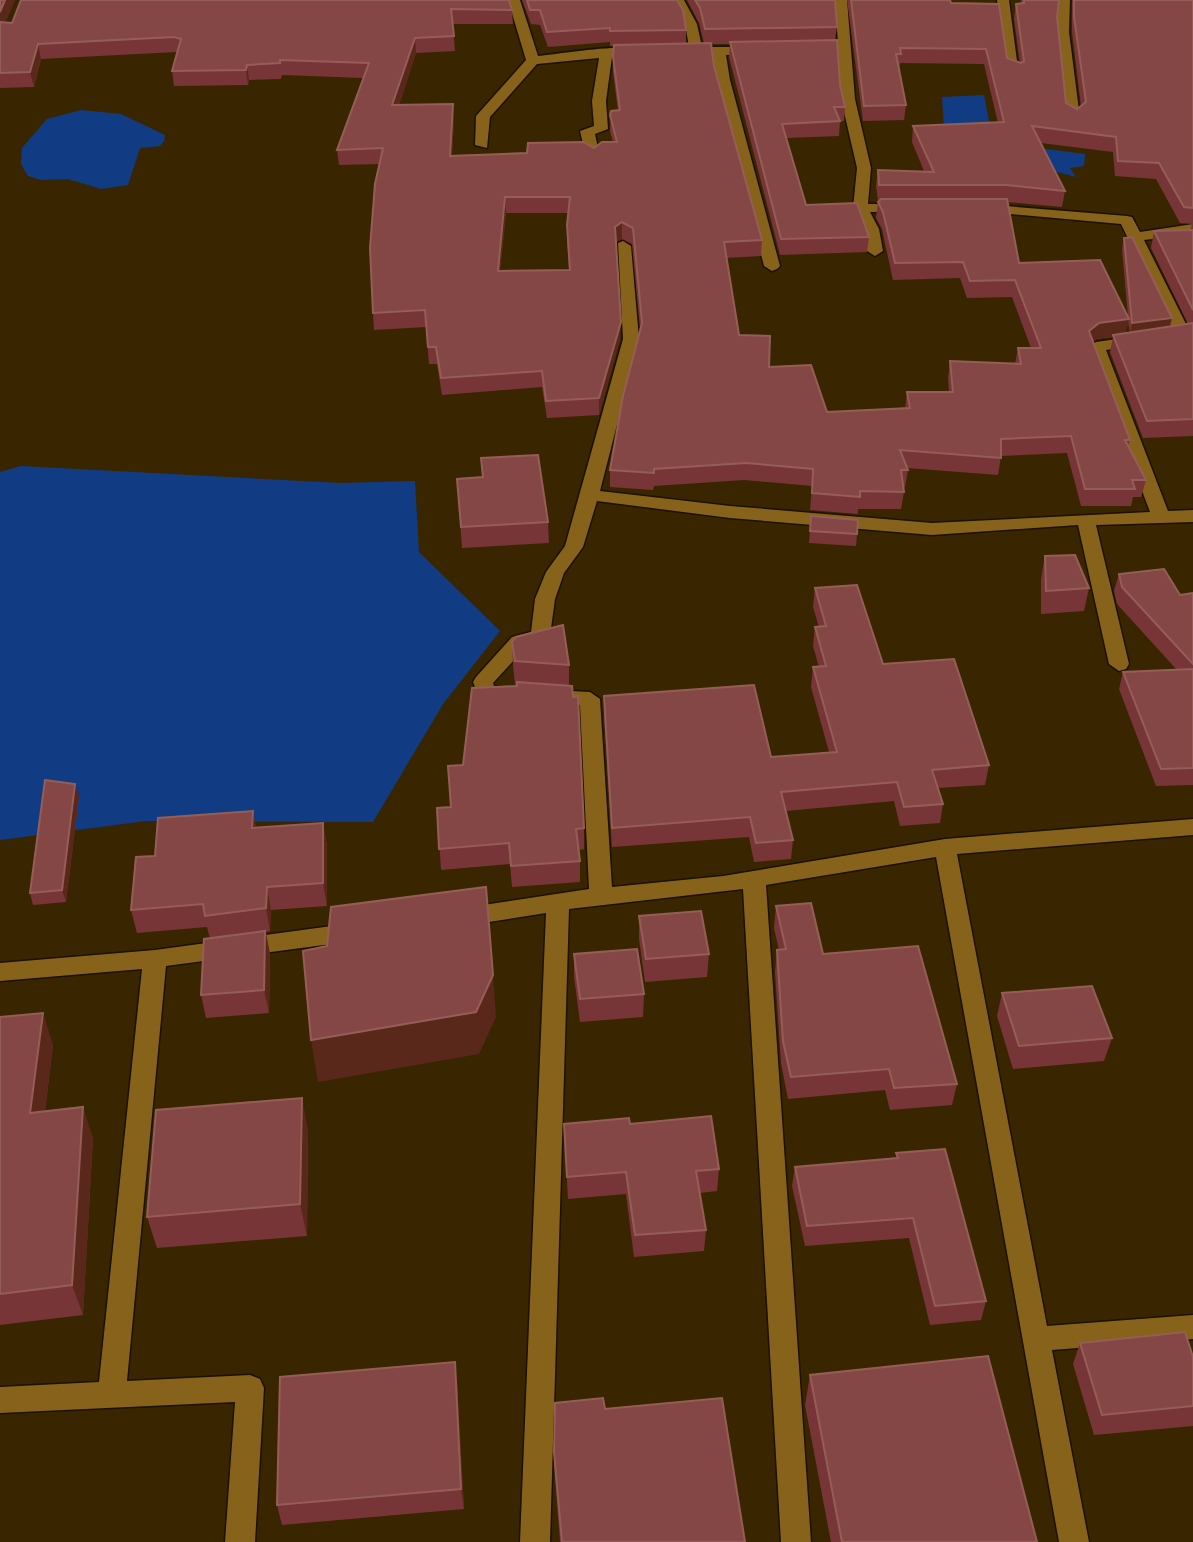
<svg xmlns="http://www.w3.org/2000/svg" width="1193" height="1542" font-family="Signika,sans-serif">
<rect width="100%" height="100%" fill="#392601"/>
<g fill="#113c83">
<path d="M984,95L993,142L1085,154L1084,166L1070,168L1076,177L945,142L942,97Z"/>
<path d="M81,110L121,114L165,135L164,141L160,146L140,148L128,185L101,189L68,179L41,180L28,176L21,164L22,148L47,119Z"/>
<path d="M21,466L340,483L415,481L419,552L500,631L443,704L373,822L146,821L0,840V472Z"/>
</g>
<g fill="none" stroke-linecap="round" stroke-linejoin="round">
<g stroke="#1c1000" stroke-width="3">
<g id="street">
<path d="M508,0H520L538,56C559,54 633,41 647,52L640,56L612,57L606,101L608,129L595,134L600,157L598,160L586,157L580,131L594,126L592,101L599,58L537,64L490,117L487,148L475,145L476,116L526,60Z"/>
<path d="M672,0H684L697,24L702,47H756L763,51L756,55H726L730,80L780,266L777,269L772,271L764,266L716,80L713,55L681,54V48L689,47L685,24Z"/>
<path d="M835,0H847L855,99L871,168L868,204H907L914,208L907,212H870L879,229L883,251L875,256L867,251L863,229L853,208L857,168L841,99L838,52L809,54L802,50L809,46L838,44Z"/>
<path d="M997,0H1009L1019,76L1007,73Z"/>
<path d="M1058,0H1070L1069,32L1080,118L1073,122L1066,118L1057,32Z"/>
<path d="M981,204L1127,216L1132,217L1140,232L1193,224V234L1144,240L1191,334L1189,337L1106,350L1168,511L1193,510V522L1096,525L1129,664L1126,669L1119,671L1109,664L1078,525L932,535L730,518L597,501L583,547L564,573L555,599L550,636L547,641L526,647L493,683L494,686L516,689L519,694L509,701L479,697L473,682L476,677L512,637L531,632L535,599L546,572L565,546L623,339L618,243L623,241L631,246L639,339L600,491L730,506L932,523L1150,512L1088,347L1096,342L1173,331L1121,224L976,211L974,208Z"/>
<path d="M551,690L590,692L600,699L612,887L723,876L945,839L1193,819V835L957,854L1047,1326L1193,1315V1339L1052,1350L1089,1542H1059L936,857L766,885L811,1542H781L743,889L569,909L550,1542H520L546,913L463,926L455,923L452,917L455,911L463,908L589,889L580,705L544,702L541,697L544,692Z"/>
<path d="M354,923L362,926L365,932L362,938L354,941L166,966L127,1381L250,1375L260,1379L264,1388L255,1542H225L235,1402L0,1413V1387L99,1382L142,969L0,981V963L155,950Z"/>
</g>
</g>
<use href="#street" fill="#87621a" fill-rule="evenodd"/>
</g>
<g fill="#773537" fill-rule="evenodd">
<path d="M0,0H15L5,22L12,23L21,0L512,10L513,24H453L455,51L416,53L399,105L454,120L452,155L527,153L594,148L613,142L610,131L611,111H618L613,72L614,46H610V42L548,47L540,25L531,24L522,0H677L686,30V43H704L699,23L687,0H835L837,27L835,40L840,85L845,107L844,121H840L839,136L787,138L806,205L869,237L867,252L780,255L729,57L730,44H712L714,66L762,240L761,256L726,258L739,335L769,367L827,412L905,409L907,392H949L948,378L950,361L1015,364L1018,348H1031L1012,297L967,298L960,278L893,280L882,229L876,218L878,201L876,186L878,170L924,171L912,142L913,126L998,123L984,64L900,63L899,69L906,105L904,120L863,121L847,0H950L951,3L1007,58L1020,63L1014,19L1016,4L1021,3V0H1059L1057,17L1066,103L1077,109L1081,106L1072,32V0H1193V436L1143,438L1110,352L1113,337L1096,339L1093,342L1130,440L1128,446L1146,480L1141,497H1133L1131,506H1081L1067,453L1001,456L998,475L907,468L908,470L905,487H903L904,492L901,509H858V514L810,510L812,486L744,480L654,486L653,490L610,487V470L640,328L632,244L622,239L616,242L620,339L599,415L547,418L542,387L442,395L437,364H429L426,327L374,330L373,313L380,164L339,165L337,150L363,78L282,75L281,79L249,80L248,85L174,86L172,71L177,52H176L41,59L34,87L0,88ZM1041,143L1113,152L1115,176L1156,179L1180,223L1192,224L1190,230L1154,231L1151,248L1188,324L1170,327L1172,318L1124,238L1122,249L1128,317L1019,263L1007,202L1062,207L1065,191ZM506,213H568L567,241L569,270L500,271ZM1128,321L1130,333L1125,334Z"/>
<path d="M481,458L548,522L549,543L462,548L457,479L482,477Z"/>
<path d="M811,516L857,534L856,546L809,543Z"/>
<path d="M1045,556L1089,588L1084,611L1041,614V579Z"/>
<path d="M1119,574L1180,595L1193,593V785L1156,786L1119,689L1123,672L1177,670L1117,604L1114,591Z"/>
<path d="M815,588L883,664L989,765L985,785L938,788L943,804L940,823L900,826L894,801L786,811L793,840L791,859L754,862L749,837L612,847L604,716V696L771,757L829,752L811,687L813,667H819L813,646L815,627H819L813,607Z"/>
<path d="M512,642L569,665V686L584,828V849L579,850L580,861V882L512,887L510,864L441,870L437,808L451,807L517,686L515,685L513,665Z"/>
<path d="M79,796L66,902L33,905L30,893Z"/>
<path d="M253,811L256,828L323,823L327,846V906L271,910L270,931L266,932L270,954L269,1013L206,1018L201,995L210,939L207,927L137,933L131,910L155,856Z"/>
<path d="M776,906L823,954L957,1084L952,1105L890,1110L885,1090L788,1099L781,1063L775,972L777,950H779L774,928Z"/>
<path d="M639,916L709,954L707,977L645,982L639,939Z"/>
<path d="M574,954L644,994L643,1017L580,1022L574,977Z"/>
<path d="M1002,993L1112,1038L1104,1061L1013,1069L997,1016Z"/>
<path d="M0,1017L53,1045L45,1111L93,1138L83,1315L0,1325Z"/>
<path d="M564,1124L719,1169L717,1191L700,1193L706,1230L704,1251L634,1257L626,1194L568,1199Z"/>
<path d="M308,1130L307,1236L157,1248L147,1217Z"/>
<path d="M896,1153L986,1301L981,1320L930,1325L909,1238L805,1246L792,1186L795,1167L896,1158Z"/>
<path d="M1080,1343L1193,1357V1426L1094,1435L1073,1364Z"/>
<path d="M810,1375L1037,1542H831L805,1405Z"/>
<path d="M457,1383L464,1509L282,1525L277,1505Z"/>
<path d="M605,1409L745,1542H560L555,1478L554,1452Z"/>
</g>
<g fill="#59281b">
<path d="M5,0H15L2,31L0,24V12Z"/>
<path d="M415,38L416,53L394,120L392,105Z"/>
<path d="M38,44L41,59L34,87L30,72Z"/>
<path d="M247,65L249,80L248,85L246,70Z"/>
<path d="M453,104L454,120L451,171L450,156Z"/>
<path d="M505,197L506,213L498,288V271Z"/>
<path d="M622,222V239L615,243V227Z"/>
<path d="M1172,318L1169,329L1130,335L1132,323Z"/>
<path d="M1129,319L1125,335L1096,339L1086,348L1089,331L1099,323Z"/>
<path d="M621,322L620,339L599,415V398Z"/>
<path d="M75,784L79,796L66,902L62,890Z"/>
<path d="M253,811L257,834L252,828Z"/>
<path d="M323,823L327,846V906L323,883Z"/>
<path d="M267,887L271,910L270,931L266,908Z"/>
<path d="M265,931L270,954L269,1013L264,990Z"/>
<path d="M493,975L496,1017L479,1054L318,1082L311,1040Z"/>
<path d="M43,1013L53,1045L41,1144L30,1113Z"/>
<path d="M302,1098L308,1130L307,1236L300,1204Z"/>
<path d="M83,1107L93,1138L83,1315L72,1285Z"/>
<path d="M455,1362L457,1383L464,1509L461,1489Z"/>
</g>
<g fill="#844745" stroke="#945e57" stroke-width="2" fill-rule="evenodd">
<path d="M0,0H5L0,12Z"/>
<path d="M21,0H509L512,10L451,9L454,36L415,38L392,105L453,104L450,156L527,153L528,143L584,142L594,148L602,142H617L610,115L611,111L620,110L613,57L614,45L711,43L714,66L762,240L724,242L739,335L770,336L769,367L811,365L827,412L910,408L907,392H953L950,361L1021,364L1018,348H1041L1015,280L970,281L963,262L895,263L883,212L878,202L881,199H1007L1019,263L1100,260L1129,319L1099,323L1089,331L1130,440H1125L1146,480H1132L1135,489H1085L1071,436L1001,439V458L900,450L908,470H901L904,492L860,491V497L812,493L813,469L746,463L654,469V473L610,470L623,396L642,323L633,228L622,222L615,227L621,322L599,398L546,401L542,371L441,378L436,347H428L425,310L373,313L370,248L375,184L383,148L337,150L369,63L280,60V63L247,65L246,70L172,71L181,39L174,37L38,44L30,72L0,73V22L12,23ZM505,197H570L567,225L570,270L498,271Z"/>
<path d="M527,0H677L683,10L686,30L610,31V28L547,32L540,10H530Z"/>
<path d="M695,0H835L837,27L705,29L700,8Z"/>
<path d="M851,0H950L951,3L999,4L1007,58L1021,63L1024,61L1016,4L1024,3V0H1059L1057,17L1066,103L1077,109L1086,102L1074,17V0H1193V208L1184,207L1159,163L1118,161L1116,137L1032,126L1065,191L1007,185H879L878,170L934,172L913,126L1004,122L986,49L900,48L901,54H896L906,105L864,106Z"/>
<path d="M837,40L840,85L845,107H834L840,121L782,124L806,205L857,203L869,237L781,239L730,42Z"/>
<path d="M1193,230V310L1154,231Z"/>
<path d="M1132,237L1172,318L1132,323L1124,238Z"/>
<path d="M1193,323V419L1147,421L1113,335Z"/>
<path d="M538,455L548,522L461,527L457,479L483,477L481,458Z"/>
<path d="M811,516L858,520L857,534L810,531Z"/>
<path d="M1075,555L1089,588L1046,591L1045,556Z"/>
<path d="M1164,569L1180,595L1193,593V664L1122,587L1119,574Z"/>
<path d="M857,585L883,664L954,659L989,765L932,770L943,804L904,807L897,782L781,792L793,840L756,843L750,817L612,828L604,696L754,685L771,757L837,752L813,667L826,666L815,627L826,626L815,588Z"/>
<path d="M563,625L569,665L515,661L512,642L516,637Z"/>
<path d="M1193,669V768L1161,769L1123,672Z"/>
<path d="M517,682L572,686L573,697L578,696L584,828L576,829L580,861L511,866L509,843L439,849L437,808L451,807L448,766L463,765L472,688L517,686Z"/>
<path d="M45,780L75,784L62,890L30,893Z"/>
<path d="M253,811L252,828L323,823V883L267,887L266,908L205,916L203,904L131,910L136,857L155,856L158,818Z"/>
<path d="M486,887L493,975L476,1012L311,1040L303,951L327,946L331,907Z"/>
<path d="M811,903L823,954L918,946L957,1084L894,1088L889,1069L791,1077L783,1041L777,950L786,949L776,906Z"/>
<path d="M701,911L709,954L646,959L639,916Z"/>
<path d="M265,931L264,990L201,995L204,939Z"/>
<path d="M637,949L644,994L580,999L574,954Z"/>
<path d="M1092,986L1112,1038L1019,1046L1002,993Z"/>
<path d="M43,1013L30,1113L83,1107L72,1285L0,1294V1017Z"/>
<path d="M302,1098L300,1204L147,1217L156,1110Z"/>
<path d="M711,1116L719,1169L696,1171L706,1230L635,1235L626,1172L567,1177L564,1124L629,1118L630,1124Z"/>
<path d="M945,1149L986,1301L935,1306L913,1218L807,1226L795,1167L898,1158L896,1153Z"/>
<path d="M1185,1332L1193,1357V1406L1102,1415L1080,1343Z"/>
<path d="M988,1356L1037,1542H842L810,1375Z"/>
<path d="M455,1362L461,1489L277,1505L280,1377Z"/>
<path d="M603,1398L605,1409L722,1398L745,1542H562L554,1452L555,1403Z"/>
</g>
</svg>
